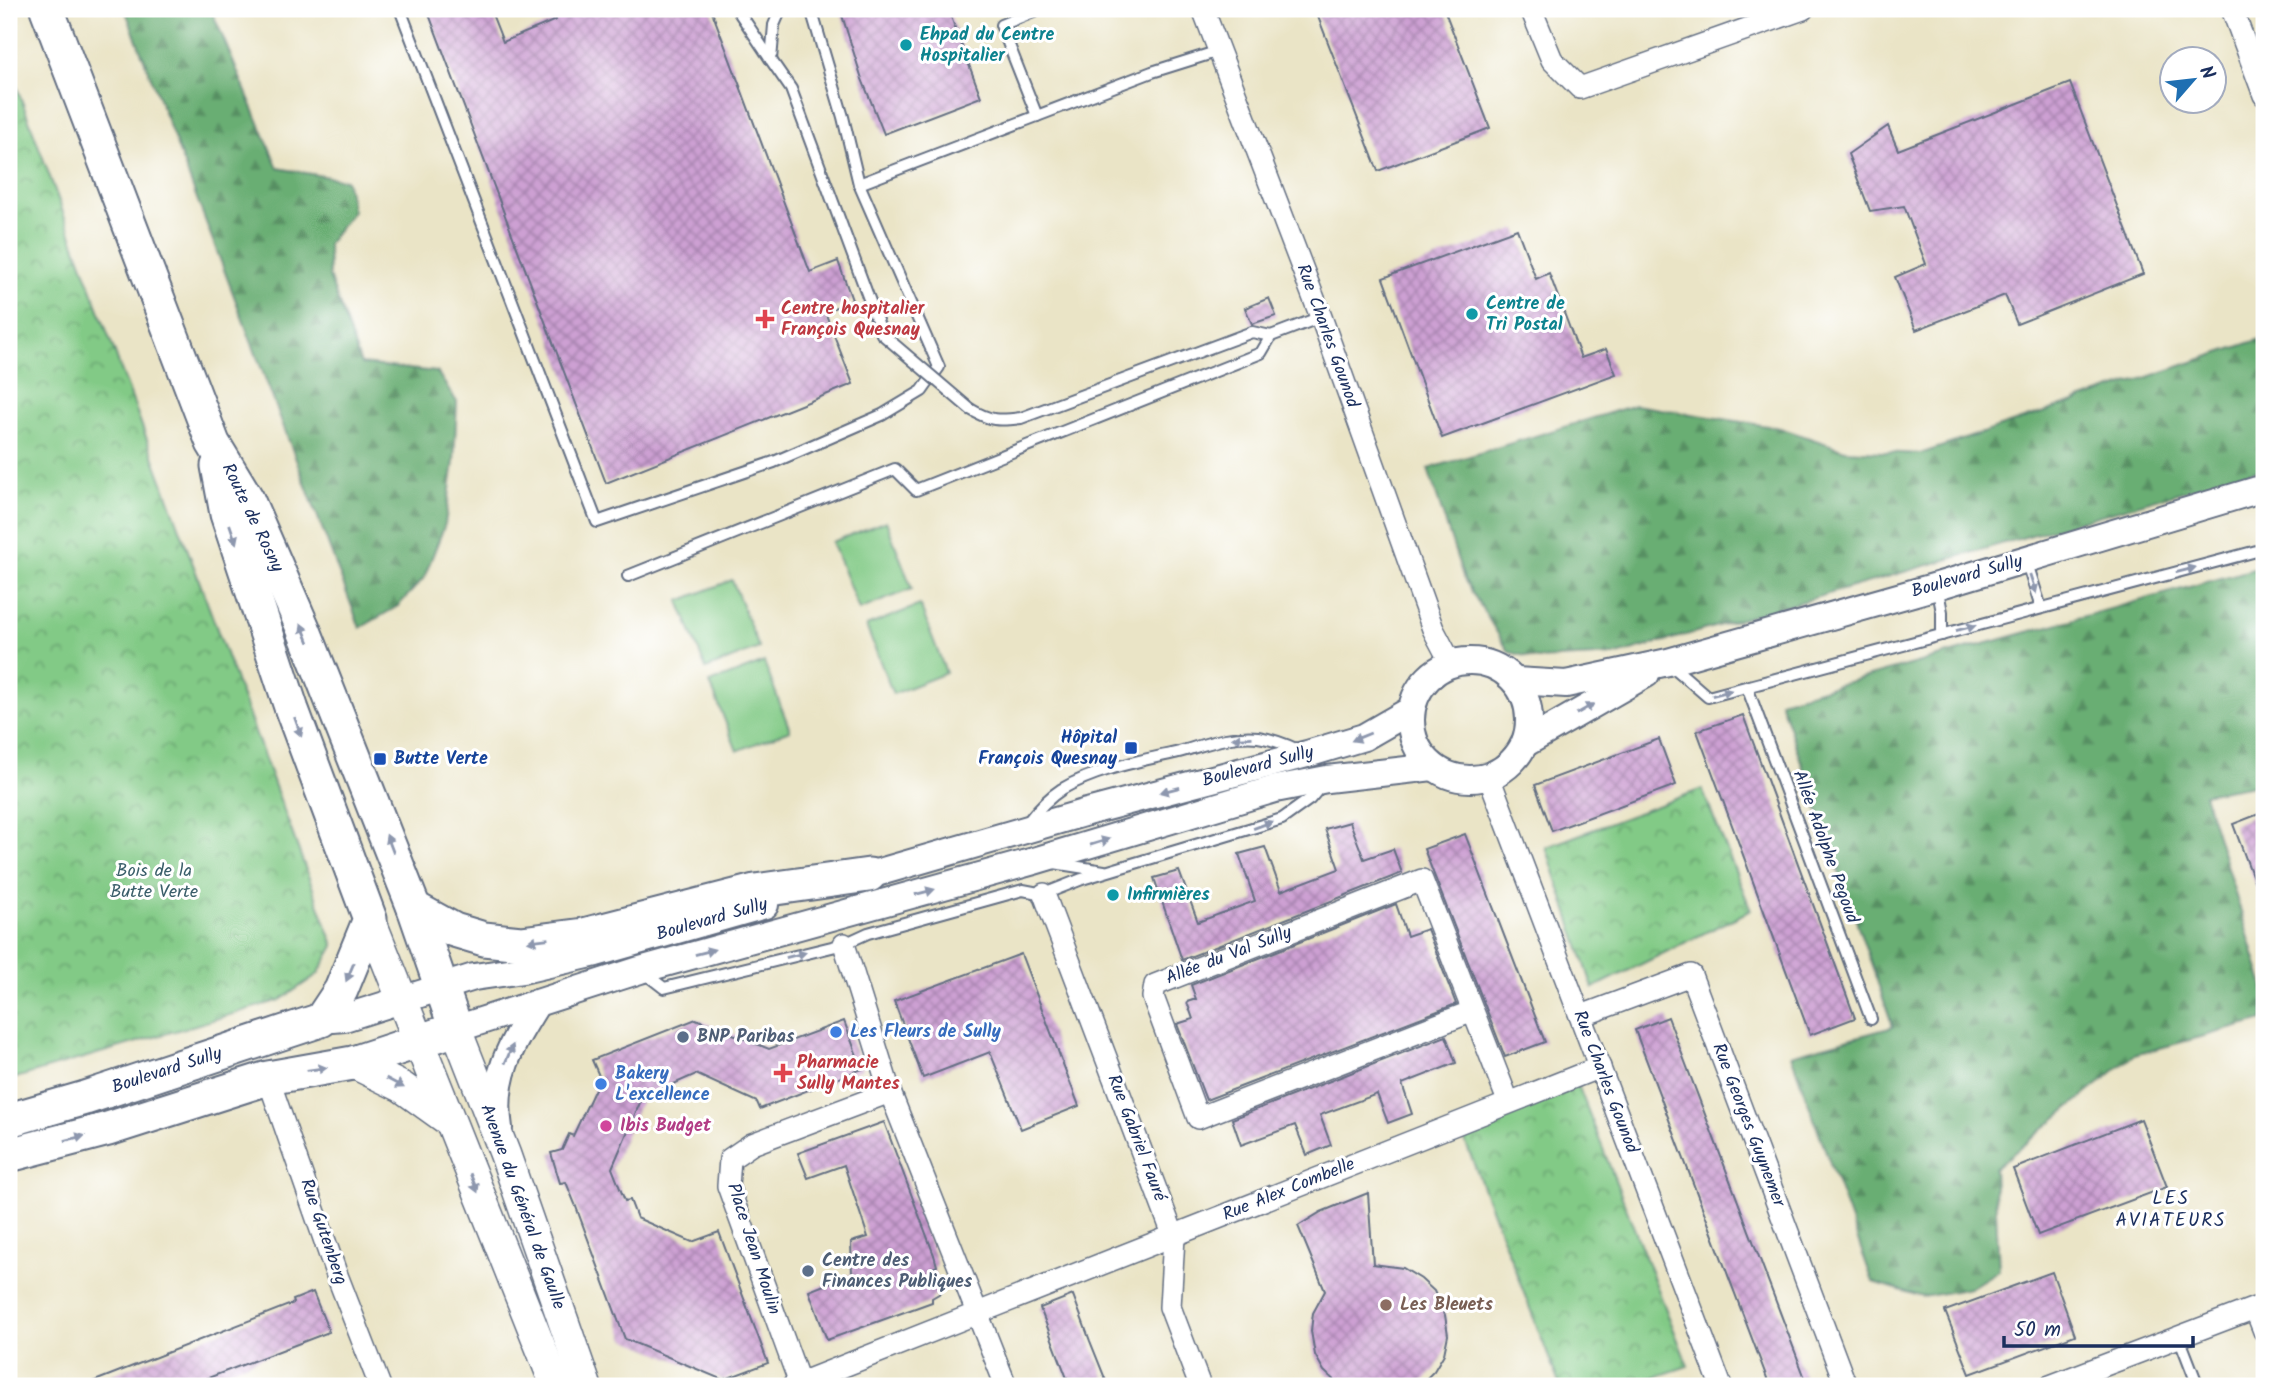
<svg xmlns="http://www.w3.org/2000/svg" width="2273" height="1395" font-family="Kalam,sans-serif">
<defs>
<pattern id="forest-firs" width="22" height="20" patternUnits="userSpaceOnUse" patternTransform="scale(1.75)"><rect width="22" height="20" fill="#69ae73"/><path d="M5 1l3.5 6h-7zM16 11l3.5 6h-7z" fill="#568e62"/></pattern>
<pattern id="park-crowns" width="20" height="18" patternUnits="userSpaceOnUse" patternTransform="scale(1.75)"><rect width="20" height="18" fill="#82ca86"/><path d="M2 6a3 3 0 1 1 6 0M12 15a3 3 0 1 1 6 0" fill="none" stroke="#6aa471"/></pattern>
<pattern id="building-cross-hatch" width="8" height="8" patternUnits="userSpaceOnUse" patternTransform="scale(1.75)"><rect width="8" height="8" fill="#cda0d3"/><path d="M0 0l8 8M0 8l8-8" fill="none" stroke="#a683ae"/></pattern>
</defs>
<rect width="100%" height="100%" fill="#fff"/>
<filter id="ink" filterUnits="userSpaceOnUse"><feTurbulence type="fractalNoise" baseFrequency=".0143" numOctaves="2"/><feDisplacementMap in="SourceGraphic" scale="14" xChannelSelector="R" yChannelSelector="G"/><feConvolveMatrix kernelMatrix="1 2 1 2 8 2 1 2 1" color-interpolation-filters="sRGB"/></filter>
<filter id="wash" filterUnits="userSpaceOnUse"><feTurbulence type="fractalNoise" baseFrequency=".00686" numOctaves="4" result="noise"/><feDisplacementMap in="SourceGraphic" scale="28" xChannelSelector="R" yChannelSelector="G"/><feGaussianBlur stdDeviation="1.57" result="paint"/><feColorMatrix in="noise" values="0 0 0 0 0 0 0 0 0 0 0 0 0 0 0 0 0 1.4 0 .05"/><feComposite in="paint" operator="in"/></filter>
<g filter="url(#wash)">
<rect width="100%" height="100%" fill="#eae4c6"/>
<g fill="#82ca86" stroke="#4e7c72" stroke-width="2">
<path d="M886,521L912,589L859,610L832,542Z"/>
<path d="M732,580L759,648L706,669L679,601Z"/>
<path d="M920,605L946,673L893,694L866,626Z"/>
<path d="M764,662L790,730L737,751L710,683Z"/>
</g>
<g fill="url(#forest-firs)" stroke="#426e68" stroke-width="2">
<path d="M125,9H211L278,168L346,180L353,211L328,244L329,276L361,364L437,372L457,402L454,462L445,524L424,578L398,606L360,628Z"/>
<path d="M2264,338V468L1617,655L1537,659L1509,652L1464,579L1428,469L1635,405L1780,428L1845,450L1920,454Z"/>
<path d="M2264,566V783L2204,794L2264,986V1020L2134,1055L1994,1169L1999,1270L1970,1288L1923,1297L1873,1282L1791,1055L1893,1027L1780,701Z"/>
</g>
<g fill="url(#park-crowns)" stroke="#4e7c72" stroke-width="2">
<path d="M9,66L334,946L318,974L280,1000L9,1080Z"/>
<path d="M1702,789L1751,910L1593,988L1546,847Z"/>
<path d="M1578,1085L1688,1366L1628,1386H1560L1462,1133Z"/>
</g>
<g id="blocks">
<g fill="url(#building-cross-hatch)">
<path d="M427,9H490L503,42L556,20L552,9H711L810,272L838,261L852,300L825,312L853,384L606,483Z"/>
<path d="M840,9H948L981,97L884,134L862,79Z"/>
<path d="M1315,9H1444L1490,128L1378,171Z"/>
<path d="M2070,83L2143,274L2017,324L2005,295L1916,330L1895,277L1926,264L1904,206L1870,211L1848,154L1888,126L1898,150Z"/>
<path d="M1517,229L1536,279L1549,273L1581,358L1606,349L1616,374L1442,438L1383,278Z"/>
<path d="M1269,298L1276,316L1252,324L1245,308Z"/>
<path d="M1743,715L1855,1018L1810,1035L1697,731Z"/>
<path d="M1659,739L1676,785L1552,831L1535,785Z"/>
<path d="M2264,812V902H2262L2233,824Z"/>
<path d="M1350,822L1364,859L1393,849L1402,873L1182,960L1154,878L1179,871L1198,922L1255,901L1239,854L1265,847L1281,891L1339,869L1325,829Z"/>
<path d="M1465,834L1545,1042L1505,1057L1424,849Z"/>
<path d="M1396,904L1407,936L1427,929L1456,1004L1206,1100L1177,1024L1193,1019L1187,1002L1196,999L1191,985Z"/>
<path d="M1021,954L1079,1106L1021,1129L990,1052L923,1078L894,1001Z"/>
<path d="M1668,1017L1808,1386H1770L1635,1030Z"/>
<path d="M696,1019L769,1049L844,1021L862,1069L760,1109L757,1102L696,1074L642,1098L612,1168L625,1201L630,1200L637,1218L692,1242L719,1232L768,1363L723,1380L625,1339L575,1204L566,1182L560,1183L551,1153L562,1150L569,1134L573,1136L600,1078L592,1060Z"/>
<path d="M1446,1036L1456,1063L1402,1084L1412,1114L1388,1123L1377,1094L1320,1115L1331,1145L1307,1155L1295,1125L1241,1145L1232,1119Z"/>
<path d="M2141,1119L2167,1187L2038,1235L2013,1169Z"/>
<path d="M884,1122L934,1255L937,1266L933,1268L942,1292L932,1298V1302L827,1340L809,1291L852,1274L851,1242L868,1237L844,1165L808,1178L798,1153Z"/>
<path d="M1368,1193L1373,1264L1403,1268L1421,1279L1434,1291L1445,1315L1448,1335L1444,1354L1434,1371L1419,1386H1340L1324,1371L1315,1355L1311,1331L1313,1313L1325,1291L1298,1226L1321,1212Z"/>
<path d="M2052,1272L2075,1335L1970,1374L1945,1311Z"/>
<path d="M313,1292L329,1332L187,1386H82L294,1303L293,1300Z"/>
<path d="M1073,1295L1090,1341L1108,1386H1070L1040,1308Z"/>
</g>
</g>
</g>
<g filter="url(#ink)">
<use href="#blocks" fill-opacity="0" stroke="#636e82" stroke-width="2"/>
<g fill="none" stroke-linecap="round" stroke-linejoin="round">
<g stroke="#636e82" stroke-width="14">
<g id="service">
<path d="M400,9L597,522L774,462L882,415L922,391L939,367L859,184L843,117L811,9"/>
<path d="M737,9L771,60"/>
<path d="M771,60L774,25L781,9"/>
<path d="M1037,116L1001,25L1041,9"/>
<path d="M859,184L1152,72L1219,51"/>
<path d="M970,409C990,421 998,421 1021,418L1252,332L1271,336"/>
<path d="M2026,560L2041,608"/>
<path d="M628,576L895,469L916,490L1261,353L1271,336L1321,317"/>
<path d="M1937,586L1942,612V635"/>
<path d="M1670,664L1708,697L2264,549"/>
<path d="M1747,687L1871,1019"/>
<path d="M1027,823C1037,810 1048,798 1062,789C1096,769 1140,761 1179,752C1204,745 1231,734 1258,737C1272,739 1285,744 1298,750"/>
<path d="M1054,863L1104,871"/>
<path d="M642,971L664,988L844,944L868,933L1023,890L1044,894L1082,879L1282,819L1310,799L1321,786"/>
<path d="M2179,1337L2198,1386"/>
</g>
</g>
<g stroke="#636e82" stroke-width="24">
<g id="minor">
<path d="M1203,9L1321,317L1433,629L1451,663"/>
<path d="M1531,9L1552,60L1580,88L1803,9"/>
<path d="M2232,9L2264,95"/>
<path d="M1489,777L1721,1386"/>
<path d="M1044,894L1174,1237L1170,1307L1200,1386"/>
<path d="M844,944L890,1092L1006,1386"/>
<path d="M1473,1011L1198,1118L1153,997L1155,985L1422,880L1508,1101"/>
<path d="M1581,1016L1691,975L1846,1386"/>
<path d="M268,1078L335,1270L380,1386"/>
<path d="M800,1384L728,1186L730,1159L752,1144L890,1092"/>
<path d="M793,1386L1600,1067"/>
<path d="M2050,1386L2255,1308L2264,1331"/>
</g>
</g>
<g stroke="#636e82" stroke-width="30">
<g id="tertiary">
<circle cx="1470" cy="720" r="59"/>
<path d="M1516,681L1566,684L1668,662L1937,586L2264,488"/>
<path d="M1526,743L1646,674"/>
<path d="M852,880L1087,812L1307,754L1364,737L1411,710"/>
<path d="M321,1020L344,1018L474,977L523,970L596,953L765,905"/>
<path d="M456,1029L640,970L1034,861L1275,789L1327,779L1433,767"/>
<path d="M499,1128C491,1077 511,1045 537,1003"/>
</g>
</g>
<g stroke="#636e82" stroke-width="33">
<g id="secondary">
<path d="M370,919L556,1386"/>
<path d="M456,1029L505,1154L586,1386"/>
<path d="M353,1063L402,1087L448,1120"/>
</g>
</g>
<g stroke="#636e82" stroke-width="37">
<g id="primary">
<path d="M414,908L454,930L484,939L521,943L584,935L755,891L869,875"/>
<path d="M9,1120L85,1098L321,1020L341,990L370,919L292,710L227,514L218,466"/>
<path d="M9,1155L108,1129L268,1078L353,1063L456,1029L414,908L303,628L247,499L213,443L47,9"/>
</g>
</g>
<use href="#service" stroke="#fff" stroke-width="10"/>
<use href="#minor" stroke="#fff" stroke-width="21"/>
<use href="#tertiary" stroke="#fff" stroke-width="26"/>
<use href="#secondary" stroke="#fff" stroke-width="30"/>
<use href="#primary" stroke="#fff" stroke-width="33"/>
<g stroke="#636e82" stroke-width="14" stroke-linecap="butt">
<path id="service-bridge" d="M771,60L791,89L882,334L970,409"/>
</g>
<use href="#service-bridge" stroke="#fff" stroke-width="10"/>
</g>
<defs><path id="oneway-solid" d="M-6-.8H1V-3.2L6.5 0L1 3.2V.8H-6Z" transform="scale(1.75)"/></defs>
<g fill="#8d97ae">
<use href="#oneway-solid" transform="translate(233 534) rotate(71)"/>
<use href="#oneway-solid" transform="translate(2186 570) rotate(-15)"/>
<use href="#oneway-solid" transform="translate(2033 584) rotate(72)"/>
<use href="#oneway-solid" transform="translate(1966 628) rotate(-15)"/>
<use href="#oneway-solid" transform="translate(305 633) rotate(-112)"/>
<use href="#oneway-solid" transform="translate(1722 693) rotate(-15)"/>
<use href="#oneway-solid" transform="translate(1585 709) rotate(-30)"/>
<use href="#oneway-solid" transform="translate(298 727) rotate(70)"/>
<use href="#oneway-solid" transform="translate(1361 737) rotate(158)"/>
<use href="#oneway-solid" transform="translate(1242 738) rotate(177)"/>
<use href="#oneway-solid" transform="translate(1170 790) rotate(165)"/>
<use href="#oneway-solid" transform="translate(1263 825) rotate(-20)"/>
<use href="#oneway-solid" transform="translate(1100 842) rotate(-17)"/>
<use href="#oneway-solid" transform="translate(390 844) rotate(-111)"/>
<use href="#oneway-solid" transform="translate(925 892) rotate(-15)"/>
<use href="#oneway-solid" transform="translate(538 940) rotate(173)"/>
<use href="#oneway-solid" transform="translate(705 952) rotate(-15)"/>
<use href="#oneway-solid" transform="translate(796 955) rotate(-14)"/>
<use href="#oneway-solid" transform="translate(350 972) rotate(113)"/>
<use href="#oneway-solid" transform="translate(509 1054) rotate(-67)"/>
<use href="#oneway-solid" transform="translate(317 1069) rotate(-8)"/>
<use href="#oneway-solid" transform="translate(395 1083) rotate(28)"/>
<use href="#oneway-solid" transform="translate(75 1138) rotate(-14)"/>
<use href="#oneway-solid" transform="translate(474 1183) rotate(68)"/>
</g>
</g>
<g fill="#0f9aa8" stroke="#fff" stroke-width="2.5">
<circle cx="906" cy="45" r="7"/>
<circle cx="1472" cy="314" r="7"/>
<circle cx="1113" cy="895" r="7"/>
</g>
<g fill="#e0444e" stroke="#fff" stroke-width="2.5">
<path d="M761.5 308.5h7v7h7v7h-7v7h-7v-7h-7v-7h7z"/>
<path d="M779.5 1062.5h7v7h7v7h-7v7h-7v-7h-7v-7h7z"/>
</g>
<g fill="#1a4fb4" stroke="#fff" stroke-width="2.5">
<rect x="1124" y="741" width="14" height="14" rx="3.5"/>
<rect x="373" y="752" width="14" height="14" rx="3.5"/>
</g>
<g fill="#3f7fe0" stroke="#fff" stroke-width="2.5">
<circle cx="836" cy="1032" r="7"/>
<circle cx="601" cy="1084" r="7"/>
</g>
<g fill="#5c6f8a" stroke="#fff" stroke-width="2.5">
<circle cx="683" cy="1037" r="7"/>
<circle cx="808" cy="1271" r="7"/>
</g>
<circle fill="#d1479c" stroke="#fff" stroke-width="2.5" cx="606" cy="1126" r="7"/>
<circle fill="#8d6e63" stroke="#fff" stroke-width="2.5" cx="1386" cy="1305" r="7"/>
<g text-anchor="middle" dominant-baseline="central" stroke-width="6" stroke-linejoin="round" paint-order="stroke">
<g font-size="18" font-weight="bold" fill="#0d838f" stroke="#fff" text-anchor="start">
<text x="920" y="35">Ehpad du Centre<tspan x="920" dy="21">Hospitalier</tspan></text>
<text x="1486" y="304">Centre de<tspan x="1486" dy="21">Tri Postal</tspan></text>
<text x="1127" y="895">Infirmières</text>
</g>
<g font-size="18" font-weight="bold" fill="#be3a42" stroke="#fff" text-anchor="start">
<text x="781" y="309">Centre hospitalier<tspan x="781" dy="21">François Quesnay</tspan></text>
<text x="797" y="1063">Pharmacie<tspan x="797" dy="21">Sully Mantes</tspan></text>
</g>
<g font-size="18" fill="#1b2f5e" stroke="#fff">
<text transform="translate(1327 336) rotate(70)">Rue Charles Gounod</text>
<text transform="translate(252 518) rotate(64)">Route de Rosny</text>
<text transform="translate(1967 577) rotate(-16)">Boulevard Sully</text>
<text transform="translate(1258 767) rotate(-15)">Boulevard Sully</text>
<text transform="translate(1825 847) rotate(70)">Allée Adolphe Pegoud</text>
<text transform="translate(712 920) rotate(-16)">Boulevard Sully</text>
<text transform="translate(1229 956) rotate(-21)">Allée du Val Sully</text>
<text transform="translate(167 1071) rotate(-18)">Boulevard Sully</text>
<text transform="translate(1605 1082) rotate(69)">Rue Charles Gounod</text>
<text transform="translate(1748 1125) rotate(69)">Rue Georges Guynemer</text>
<text transform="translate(1136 1138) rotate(69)">Rue Gabriel Fauré</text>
<text transform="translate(1289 1190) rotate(-22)">Rue Alex Combelle</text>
<text transform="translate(522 1207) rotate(70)">Avenue du Général de Gaulle</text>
<text transform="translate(323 1232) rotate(71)">Rue Gutenberg</text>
<text transform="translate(753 1249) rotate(72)">Place Jean Moulin</text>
</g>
<g font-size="18" font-weight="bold" fill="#164399" stroke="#fff" text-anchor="end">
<text x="1117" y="738">Hôpital<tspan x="1117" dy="21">François Quesnay</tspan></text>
<text x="394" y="759" text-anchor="start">Butte Verte</text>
</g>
<g font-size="18" fill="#3a5e6a" stroke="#fff">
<text x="154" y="871">Bois de la<tspan x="154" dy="21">Butte Verte</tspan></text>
</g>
<g font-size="18" font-weight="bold" fill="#366cbe" stroke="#fff" text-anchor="start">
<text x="850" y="1032">Les Fleurs de Sully</text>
<text x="615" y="1074">Bakery<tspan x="615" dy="21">L'excellence</tspan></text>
</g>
<g font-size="18" font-weight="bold" fill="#4e5e75" stroke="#fff" text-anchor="start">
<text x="697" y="1037">BNP Paribas</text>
<text x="822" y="1261">Centre des<tspan x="822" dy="21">Finances Publiques</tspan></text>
</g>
<g font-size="18" font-weight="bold" fill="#b23c85" stroke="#fff" text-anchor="start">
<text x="620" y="1126">Ibis Budget</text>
</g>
<g font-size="18" font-weight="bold" fill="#785e54" stroke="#fff" text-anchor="start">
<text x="1400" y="1305">Les Bleuets</text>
</g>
<g font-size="19" letter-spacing="2" fill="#1b2f5e" stroke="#fff">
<text x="2171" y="1199">LES<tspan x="2171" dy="22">AVIATEURS</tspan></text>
</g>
</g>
<rect width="2273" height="1395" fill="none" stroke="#fff" stroke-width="35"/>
<g transform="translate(2193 80) rotate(62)"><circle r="33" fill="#ffffff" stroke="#a4acbf" stroke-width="2"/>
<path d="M0-5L12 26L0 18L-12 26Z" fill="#1f6fb2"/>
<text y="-10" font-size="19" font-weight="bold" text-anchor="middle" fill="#1b2f5e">N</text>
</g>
<path d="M2004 1336v10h189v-10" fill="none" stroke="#1b2f5e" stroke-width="3.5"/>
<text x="2014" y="1336" font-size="21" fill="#1b2f5e" stroke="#ffffff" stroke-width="5" paint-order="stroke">50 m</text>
</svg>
